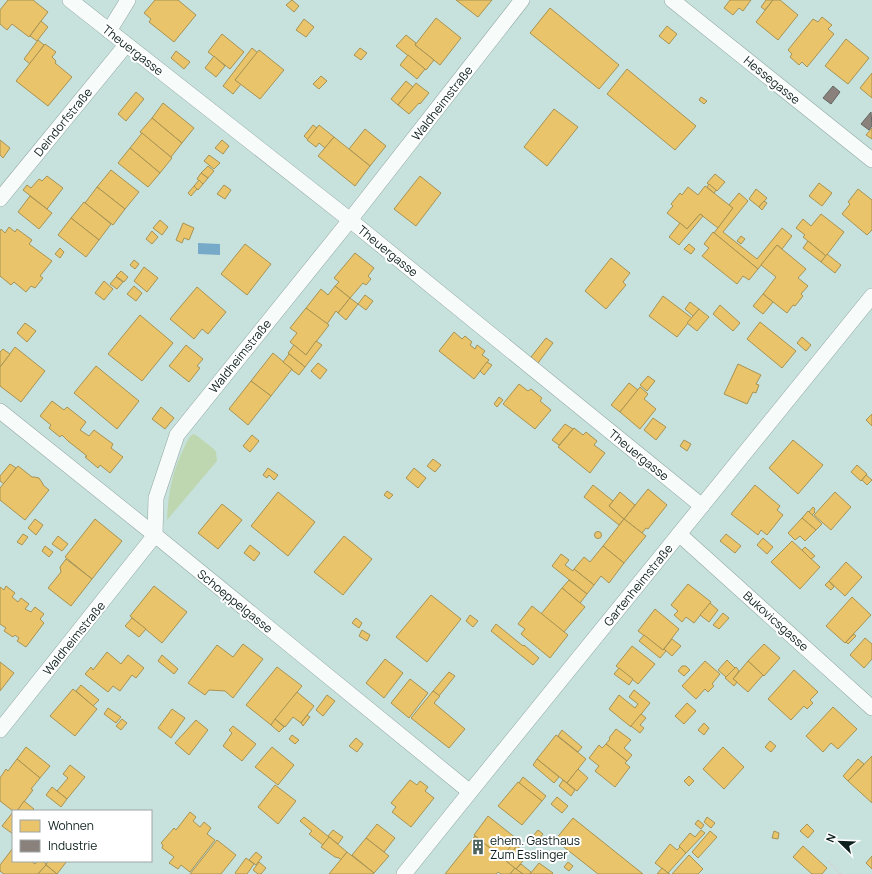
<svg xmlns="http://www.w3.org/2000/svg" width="872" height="874" font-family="Manrope,sans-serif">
<rect width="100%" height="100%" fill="#c7e2dd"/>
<path fill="#bfd7b0" d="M193,434L196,435L214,449L216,452L217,461L167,520C168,495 172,472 183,450C186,444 188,438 193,434Z"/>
<path fill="#77a9c8" d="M198,243L220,244V255L198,254Z"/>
<g fill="#e9c46a" stroke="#a79353">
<path d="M8,0H33L48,12L29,37L12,24L7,30L0,24V10Z"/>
<path d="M155,0H178L196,15L174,42L149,22L151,19L144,13Z"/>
<path d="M292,0L299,6L294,12L286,5Z"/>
<path d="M456,0H492L478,17Z"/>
<path d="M730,0H751L743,11L739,8L733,15L724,8Z"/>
<path d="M766,0H773L765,10L761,7Z"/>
<path d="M773,0H780L798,15L778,40L756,22Z"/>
<path d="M550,8L619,65L599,89L530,33Z"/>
<path d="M822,17L832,25L828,29L834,34L807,67L802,62L799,65L790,57L792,54L788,50L813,19L818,22Z"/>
<path d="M436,18L461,38L440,65L415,45Z"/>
<path d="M304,19L314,27L306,37L296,30Z"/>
<path d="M41,21L48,27L37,41L30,36Z"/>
<path d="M667,26L677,34L669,44L659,36Z"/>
<path d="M222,34L244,52L230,69L208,52Z"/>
<path d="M406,35L416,43L415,45L434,60L426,70L396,46Z"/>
<path d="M846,39L869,58L848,84L825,66Z"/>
<path d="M38,40L44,45L30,64L24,59Z"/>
<path d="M45,44L56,52L52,57L56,61L55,63L72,77L48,106L16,81Z"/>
<path d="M252,48L258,53L235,80L241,84L233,94L223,86Z"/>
<path d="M360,48L367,53L361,60L354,55Z"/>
<path d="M259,50L284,70L260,99L235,80Z"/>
<path d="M176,51L190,62L184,69L171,58Z"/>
<path d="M408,55L425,69L417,79L400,65Z"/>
<path d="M214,56L225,66L216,77L205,68Z"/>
<path d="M627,69L696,126L675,150L607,94Z"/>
<path d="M872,73V98L860,88Z"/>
<path d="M321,76L327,81L319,89L313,84Z"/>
<path d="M406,81L413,87L398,105L391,99Z"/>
<path d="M416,83L429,93L420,104L419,103L409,114L398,105Z"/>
<path d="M136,92L144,99L126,121L118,114Z"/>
<path d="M701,97L707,101L704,104L699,100Z"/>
<path d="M163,103L194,128L182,143L152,118Z"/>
<path d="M554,109L578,127L547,166L524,147Z"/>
<path d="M152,118L182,143L171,157L140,132Z"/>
<path d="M313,125L317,128L308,140L304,136Z"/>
<path d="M319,125L334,137L325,148L319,143L316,147L307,140Z"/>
<path d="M872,128V139L866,135Z"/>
<path d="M365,129L386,146L370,166L349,149Z"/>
<path d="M142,133L172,158L160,173L130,148Z"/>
<path d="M334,137L370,166L355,186L318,156Z"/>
<path d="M0,140L10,148L3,158L0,155Z"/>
<path d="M222,140L229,146L223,154L215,148Z"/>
<path d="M130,148L160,173L148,187L118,163Z"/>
<path d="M209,155L220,163L214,169L204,161Z"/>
<path d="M208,166L214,171L208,178L201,173Z"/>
<path d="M111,170L139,192L125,209L97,187Z"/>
<path d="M201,173L208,178L203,184L197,179Z"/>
<path d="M715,174L725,182L717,191L707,183Z"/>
<path d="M47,176L63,188L47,209L23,190L27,185L31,188L39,179L42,181Z"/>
<path d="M420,176L441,193L416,226L394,209Z"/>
<path d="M199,180L203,184L198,190L194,186Z"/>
<path d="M819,183L832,193L822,206L809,196Z"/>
<path d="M709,184L716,190L714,193L707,187Z"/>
<path d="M224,185L231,190L225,199L217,194Z"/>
<path d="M194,186L197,189L191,196L188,193Z"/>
<path d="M705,186L733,208L718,228L700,214L687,229L667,213L673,206L671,204L680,193L682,195L688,187L698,195Z"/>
<path d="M97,187L125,209L113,225L85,203Z"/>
<path d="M756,189L767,198L759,207L749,199Z"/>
<path d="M858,189L872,200V230L867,235L842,214L850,204L848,202Z"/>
<path d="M739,193L748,201L723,232L757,259L782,228L792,236L782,249L777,245L758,269L714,233L733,208L729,205Z"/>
<path d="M30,196L52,213L39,229L18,212Z"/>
<path d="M764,201L767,203L762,210L759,207Z"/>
<path d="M84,202L111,224L99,240L71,218Z"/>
<path d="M700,214L703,216L679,245L669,237L680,223L687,229Z"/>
<path d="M821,214L844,232L826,256L803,237L805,235L796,228L803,219L811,226Z"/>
<path d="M71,218L99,240L86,257L58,235Z"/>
<path d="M160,220L168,227L162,235L153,228Z"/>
<path d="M183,223L194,228L189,240L184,238L182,243L176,240Z"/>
<path d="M9,227L15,232L17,229L32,240L29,244L52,261L40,276L43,278L35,288L31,286L26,292L14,282L11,285L0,276V231L1,229L5,233Z"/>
<path d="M152,231L158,237L152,244L146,239Z"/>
<path d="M713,232L758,269L749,280L743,276L737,284L702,256L709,248L704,244Z"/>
<path d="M741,236L745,239L741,244L737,241Z"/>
<path d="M808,241L826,256L821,262L803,248Z"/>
<path d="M245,244L271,264L247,295L221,274Z"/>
<path d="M689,244L695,249L691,254L684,249Z"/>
<path d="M777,245L806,269L798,278L808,286L801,294L803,296L795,306L793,305L787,313L763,294L776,277L761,265Z"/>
<path d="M60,248L64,252L60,258L55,254Z"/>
<path d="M355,253L374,268L368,276L371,279L366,285L363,283L350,298L335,286L339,282L334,278Z"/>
<path d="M827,254L841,265L835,273L821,262Z"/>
<path d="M611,258L630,273L623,282L626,285L606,309L585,291Z"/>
<path d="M134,260L139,264L135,269L130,265Z"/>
<path d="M144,267L158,278L147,292L134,281Z"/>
<path d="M121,271L128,277L124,282L116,276Z"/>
<path d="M116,277L123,282L117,289L110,284Z"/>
<path d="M104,281L113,289L104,300L95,293Z"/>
<path d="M134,286L142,293L136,301L127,294Z"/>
<path d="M335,286L350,298L338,313L336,311L327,324L306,308L321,289L328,295Z"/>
<path d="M197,287L226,312L208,334L202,329L194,339L170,319Z"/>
<path d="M763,294L773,302L763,314L753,306Z"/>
<path d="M365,295L373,301L366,310L358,304Z"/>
<path d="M663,296L692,318L677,337L649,316Z"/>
<path d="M350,298L358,304L346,320L338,313Z"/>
<path d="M690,302L699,309L693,316L685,309Z"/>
<path d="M720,305L740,323L733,331L713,314Z"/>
<path d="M306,308L329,325L306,355L290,342L297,333L290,328Z"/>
<path d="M699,309L709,317L697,331L687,323Z"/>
<path d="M140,315L173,343L142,381L108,354Z"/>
<path d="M760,322L796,351L782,368L747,339Z"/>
<path d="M25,323L36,331L27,342L17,333Z"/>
<path d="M454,332L462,339L465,336L472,342L470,345L475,349L477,345L485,351L482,355L489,360L474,379L439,351Z"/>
<path d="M802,337L811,345L806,351L797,343Z"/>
<path d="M546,338L553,343L538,363L531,357Z"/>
<path d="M316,341L322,345L305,367L288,353L294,345L306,355Z"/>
<path d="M186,345L203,359L197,366L200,368L189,382L169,366Z"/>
<path d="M15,347L45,371L21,402L0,386V367Z"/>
<path d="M3,349L10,354L0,367V352Z"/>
<path d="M273,353L292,369L271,396L251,381Z"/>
<path d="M289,354L305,367L299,375L292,370V369L283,362Z"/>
<path d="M487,362L492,365L484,375L480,371Z"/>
<path d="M318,363L327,370L320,379L311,371Z"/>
<path d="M738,364L761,375L756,384L759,385L756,393L753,392L747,404L724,394Z"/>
<path d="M96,366L139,401L117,429L74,393Z"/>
<path d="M648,376L655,381L647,391L640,385Z"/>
<path d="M251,381L271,396L248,425L229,409Z"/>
<path d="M629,383L638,390L620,412L611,405Z"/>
<path d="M519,384L528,391L531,389L542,398L540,401L551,410L535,429L503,404Z"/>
<path d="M640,387L648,394L644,399L656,409L640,429L620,412Z"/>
<path d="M499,397L503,400L497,407L494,404Z"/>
<path d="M52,401L64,410L67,407L86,422L80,430L89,436L94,430L113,444L111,448L123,457L110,473L100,465L98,468L85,457L87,456L68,441L62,435L60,437L49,428L51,425L40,416Z"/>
<path d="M161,407L174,418L165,429L152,419Z"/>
<path d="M872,414V426L866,420Z"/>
<path d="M653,418L666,427L656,440L644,430Z"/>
<path d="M565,424L573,429L559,445L552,440Z"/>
<path d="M574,428L583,435L586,432L597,441L594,445L605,453L590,473L558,447Z"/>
<path d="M252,435L259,441L250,452L243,446Z"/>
<path d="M684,440L691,444L687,451L680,446Z"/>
<path d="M793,440L823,465L798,494L769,468Z"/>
<path d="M433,459L441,465L435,472L427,466Z"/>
<path d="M10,464L16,468L4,484L0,481V476Z"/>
<path d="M857,465L867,474L861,481L851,472Z"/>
<path d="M18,466L32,477H34L39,478L43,484V485L49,490L25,520L0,500V488Z"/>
<path d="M268,468L278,475L274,480L269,475L267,478L263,475Z"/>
<path d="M414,468L426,478L418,488L406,478Z"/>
<path d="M866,475L872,480L867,485L862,480Z"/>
<path d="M593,485L613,501L609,506L624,519L619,525L584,497Z"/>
<path d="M755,485L780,506L777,510L783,515L767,535L761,530L758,535L731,514Z"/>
<path d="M648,489L667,505L648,529L646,528L642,533L624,519Z"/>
<path d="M387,491L393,495L389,499L384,495Z"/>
<path d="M278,492L315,522L288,556L251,526Z"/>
<path d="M620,492L635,505L624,519L609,506Z"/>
<path d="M835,492L851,507L831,530L814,515Z"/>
<path d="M222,504L242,520L218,549L198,533Z"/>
<path d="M813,507L815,509L814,511L815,512L812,515L809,512Z"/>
<path d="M808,511L822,524L816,530L802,518Z"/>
<path d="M802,518L816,530L805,541L800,536L795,540L788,533Z"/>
<path d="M35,519L43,525L36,535L28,528Z"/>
<path d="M95,519L122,541L92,579L65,557Z"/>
<path d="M624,519L646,536L624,563L603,546Z"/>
<circle cx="598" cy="535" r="3.5"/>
<path d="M23,534L28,537L22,545L17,542Z"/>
<path d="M726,534L741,546L735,553L720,541Z"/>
<path d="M58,536L68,544L62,551L52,544Z"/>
<path d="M344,536L372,559L343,595L314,572Z"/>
<path d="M763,538L773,547L767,554L757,545Z"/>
<path d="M792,541L820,567L800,589L771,562Z"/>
<path d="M250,545L260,553L254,561L244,553Z"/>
<path d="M45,546L53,552L49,557L42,551Z"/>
<path d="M603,546L624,563L609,583L601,576L594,585L574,569L584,557L590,562Z"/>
<path d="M805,547L815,556L811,559L802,550Z"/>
<path d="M561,554L569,560L565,565L573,571L574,569L594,585L587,594L552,566Z"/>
<path d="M66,559L92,579L71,606L48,588L61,572L60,567Z"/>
<path d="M846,562L862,577L845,596L829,581Z"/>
<path d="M569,580L587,594L580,603L562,588Z"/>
<path d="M829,581L834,587L831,590L825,585Z"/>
<path d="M688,584L711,602L694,623L686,617L682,622L674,615L678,611L671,605Z"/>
<path d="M6,586L15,593L12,597L18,602L21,598L29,604L25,609L31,612L35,607L44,614L40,619L44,623L26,647L17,641L19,638L15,635L13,637L4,631L6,628L0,624V587L4,590Z"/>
<path d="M154,586L187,612L162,643L130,616Z"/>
<path d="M562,588L585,607L564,632L541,614Z"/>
<path d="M431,595L461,619L427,662L396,637Z"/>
<path d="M852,597L871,615L845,643L826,626Z"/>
<path d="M710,603L718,610L709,622L700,615Z"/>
<path d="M532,606L568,635L550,658L521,634L525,629L518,624Z"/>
<path d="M655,609L679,629L663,650L638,631Z"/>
<path d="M723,613L729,618L719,629L713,625Z"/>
<path d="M470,615L478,621L473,627L466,621Z"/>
<path d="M132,618L146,629L139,637L125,626Z"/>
<path d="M356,618L362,623L359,628L352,623Z"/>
<path d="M496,624L523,646L524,645L539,658L533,665L491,631Z"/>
<path d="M362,630L370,635L367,641L359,636Z"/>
<path d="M854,634L856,636L848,644L846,642Z"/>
<path d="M644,635L663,650L664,649L666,651L660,658L639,641Z"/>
<path d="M865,638L872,644V659L864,668L850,655Z"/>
<path d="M672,639L681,646L672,656L664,649Z"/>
<path d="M243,644L263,659L233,698L225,691L209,690L205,695L188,683L217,645L233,657Z"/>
<path d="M764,644L780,658L764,676L748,661Z"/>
<path d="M632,646L655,664L638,684L616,666Z"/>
<path d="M107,652L121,664L128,655L144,668L136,678L132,675L120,691L113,686L108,692L85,674L91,667L93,670Z"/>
<path d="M162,655L178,669L174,674L158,661Z"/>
<path d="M385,659L403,673L384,698L366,683Z"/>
<path d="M727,660L735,668L726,677L718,670Z"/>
<path d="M705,661L720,674L712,684L714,686L708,692L705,689L696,699L682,686Z"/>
<path d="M748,661L763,675L748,692L733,679Z"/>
<path d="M0,662L14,673L0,691Z"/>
<path d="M682,666H686L690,670L684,676L678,671Z"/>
<path d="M277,667L302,686L271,725L246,705Z"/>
<path d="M736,667L739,671L733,679L737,682L734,686L725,678Z"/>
<path d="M619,668L633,679L629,685L614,674Z"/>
<path d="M794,670L818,692L810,700L813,703L807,709L804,706L791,720L768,699Z"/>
<path d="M449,672L455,676L439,696L433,691Z"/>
<path d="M410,679L428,693L409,718L391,703Z"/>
<path d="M81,685L99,700L93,706L76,691Z"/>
<path d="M73,689L97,709L75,736L50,716Z"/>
<path d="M634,690L650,703L631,727L609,709L619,695L635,708L638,704L629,697Z"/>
<path d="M433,691L440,696L434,703L465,729L449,748L411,718Z"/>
<path d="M297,692L314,706L301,723L293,717L285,727L275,719Z"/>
<path d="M327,695L335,701L323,716L316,710Z"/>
<path d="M687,703L696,711L684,724L675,716Z"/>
<path d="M833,707L857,729L838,749L831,743L823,752L806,736Z"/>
<path d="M108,708L121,717L116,723L104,714Z"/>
<path d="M172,709L185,718L171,738L158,728Z"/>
<path d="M641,714L646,718L640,725L644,728L640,733L631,726Z"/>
<path d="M307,715L310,717L303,726L301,723Z"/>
<path d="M122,719L127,723L121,730L116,726Z"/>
<path d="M275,719L284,727L279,732L271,725Z"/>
<path d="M196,720L208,730L189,755L175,743Z"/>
<path d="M704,723L709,728L704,735L698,730Z"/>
<path d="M233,726L256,744L242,761L223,746L232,733L229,730Z"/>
<path d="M616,729L631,740L624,748L632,755L627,761L606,744L610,739L609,738Z"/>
<path d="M562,730L582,747L578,752L558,736Z"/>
<path d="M292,735L299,740L295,744L289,739Z"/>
<path d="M556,735L586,759L567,783L537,759Z"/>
<path d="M356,738L363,744L357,752L349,746Z"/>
<path d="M770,741L776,746L771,752L765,747Z"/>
<path d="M606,744L627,761L625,763L630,767L615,787L595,771L599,766L589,758L599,745L602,748Z"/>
<path d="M26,747L50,766L40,778L17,759Z"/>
<path d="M272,747L294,765L278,785L255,767Z"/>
<path d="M723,747L744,767L724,789L703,769Z"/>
<path d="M872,756V803L848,781Z"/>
<path d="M17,759L40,778L31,789L33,790L17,811H13L0,801V778L6,769L8,771Z"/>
<path d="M537,759L559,777L554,783L533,765Z"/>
<path d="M858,759L864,764L848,781L843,776Z"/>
<path d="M70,765L85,777L67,799L57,791L68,778L63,774Z"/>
<path d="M578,769L588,778L577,791L567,783Z"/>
<path d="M689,776L694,781L689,786L684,781Z"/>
<path d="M523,777L546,796L542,801L519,783Z"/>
<path d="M410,780L417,785L420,781L428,787L425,791L434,798L411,827L392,812L396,807L391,803Z"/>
<path d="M563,780L575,790L571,796L559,786Z"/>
<path d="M518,782L542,801L522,825L498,806Z"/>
<path d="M275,785L296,801L278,824L258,807Z"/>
<path d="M52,787L67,799L61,807L46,795Z"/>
<path d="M557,797L568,806L562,813L551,804Z"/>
<path d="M24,801L34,809L32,811H17Z"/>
<path d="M13,812V834L2,826Z"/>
<path d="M190,812L196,817L193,821L200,827L204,822L211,828L207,834L215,840L190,872L181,865L178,869L169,863L174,857L162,848L163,845L161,843L174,828L176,830Z"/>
<path d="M488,816L517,839L502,858L474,835Z"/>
<path d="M304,817L329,837L323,845L309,834L312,831L300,821Z"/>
<path d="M707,817L715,823L711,828L704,822Z"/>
<path d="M573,818L643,874H598L555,840Z"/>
<path d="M698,820L704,825L701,829L695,824Z"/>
<path d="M377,824L395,838L384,852L366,838Z"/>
<path d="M807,824L814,831L808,838L800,831Z"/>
<path d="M333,830L343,837L338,844L328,836Z"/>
<path d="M538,830L543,834L538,840L533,836Z"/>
<path d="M701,830L705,833L686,853L679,846L690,833L695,837Z"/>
<path d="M710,831L717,837L698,858L692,852Z"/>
<path d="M774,831L779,833L778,839L772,838Z"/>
<path d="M475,836L515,868L510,874H501L498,872L496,874H445Z"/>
<path d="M329,837L347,852L341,860L339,858L335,857L321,847Z"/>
<path d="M366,838L389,856L374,873L352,855Z"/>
<path d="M217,840L236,855L221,874H190Z"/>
<path d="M513,843L517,846L505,860L502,858Z"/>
<path d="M670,844L677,850L680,847L686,853L668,873L655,863Z"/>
<path d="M517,846L528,855L516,869L505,860Z"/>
<path d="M803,846L827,868L822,874H812L793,857Z"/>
<path d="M13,848V861H31L35,864L37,861H43L46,864V865L38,874H4L0,871V865Z"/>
<path d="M256,852L262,857L256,865L249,860Z"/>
<path d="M347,852L374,873L373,874H329Z"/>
<path d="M689,855L703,869L698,874H672Z"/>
<path d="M872,856V869L866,863Z"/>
<path d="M246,858L254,864L247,874H237L235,873Z"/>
<path d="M48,861H67L57,874L46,865Z"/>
<path d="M259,862L266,868L261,874H258L253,870Z"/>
<path d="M568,862L573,866L569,871L564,867Z"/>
<path d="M539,863L553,873L552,874H530Z"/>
<path d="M521,864L531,872L530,874H523L516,869Z"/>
<path d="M46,865L57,874H58H38Z"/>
<path d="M515,868L516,869L523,874H510Z"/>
<path d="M662,868L668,873L670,874H657Z"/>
</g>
<g fill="#8a817c" stroke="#646460">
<path d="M833,86L840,92L831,104L823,98Z"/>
<path d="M871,112L872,126L869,130L861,124Z"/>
</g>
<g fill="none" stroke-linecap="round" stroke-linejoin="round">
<g stroke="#92a7a3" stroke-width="16">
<g id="street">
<path d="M70,0L350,220L702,506"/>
<path d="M672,0L872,160"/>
<path d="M109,31L128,0"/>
<path d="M0,199L126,45"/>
<path d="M0,411L155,535L470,792"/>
<path d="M679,534L872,708"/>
<path d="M0,730L155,535L156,498L177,435L350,220L522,0"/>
<path d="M404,874L470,792L872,296"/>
</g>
</g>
<path stroke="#cfd7d5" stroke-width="2.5" stroke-dasharray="2 2" stroke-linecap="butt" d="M828,861L841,874"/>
<use href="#street" stroke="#f7fbfa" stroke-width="15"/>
</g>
<defs>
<g id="building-bare" transform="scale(1.2)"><path d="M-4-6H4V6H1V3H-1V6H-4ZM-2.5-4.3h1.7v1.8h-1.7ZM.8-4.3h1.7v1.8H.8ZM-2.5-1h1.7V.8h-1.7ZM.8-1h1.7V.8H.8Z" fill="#4e6460" stroke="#fff" stroke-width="2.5" paint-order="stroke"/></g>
</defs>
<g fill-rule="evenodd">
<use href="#building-bare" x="478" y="847"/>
</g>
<g text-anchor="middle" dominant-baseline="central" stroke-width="4" stroke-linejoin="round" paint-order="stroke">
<g font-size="12" fill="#0d201d" stroke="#fff">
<text transform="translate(133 50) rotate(38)">Theuergasse</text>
<text transform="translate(772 80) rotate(39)">Hessegasse</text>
<text transform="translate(442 103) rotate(-52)">Waldheimstraße</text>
<text transform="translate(63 122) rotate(-51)">Deindorfstraße</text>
<text transform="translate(388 251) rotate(39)">Theuergasse</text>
<text transform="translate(240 356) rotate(-51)">Waldheimstraße</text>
<text transform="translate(639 455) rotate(39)">Theuergasse</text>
<text transform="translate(638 585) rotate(-51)">Gartenheimstraße</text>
<text transform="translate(235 601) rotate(39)">Schoeppelgasse</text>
<text transform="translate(776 621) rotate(42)">Bukovicsgasse</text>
<text transform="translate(74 638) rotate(-51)">Waldheimstraße</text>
</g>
<g font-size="12" fill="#0d201d" stroke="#fff" text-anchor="start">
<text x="490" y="840">ehem. Gasthaus<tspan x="490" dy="14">Zum Esslinger</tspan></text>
</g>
</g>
<rect x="12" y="810" width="140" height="52" fill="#ffffff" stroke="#9ea6a5"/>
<rect x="20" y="820" width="20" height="12" fill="#e9c46a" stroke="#9ea6a5"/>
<text x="48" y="830" font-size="12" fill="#0d201d">Wohnen</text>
<rect x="20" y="840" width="20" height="12" fill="#8a817c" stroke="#9ea6a5"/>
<text x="48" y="850" font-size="12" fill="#0d201d">Industrie</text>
<g transform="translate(840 842) rotate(293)" stroke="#ffffff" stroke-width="3" paint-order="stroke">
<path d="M0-3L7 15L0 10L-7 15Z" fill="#0d201d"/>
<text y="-6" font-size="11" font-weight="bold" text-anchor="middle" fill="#0d201d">N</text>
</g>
</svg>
